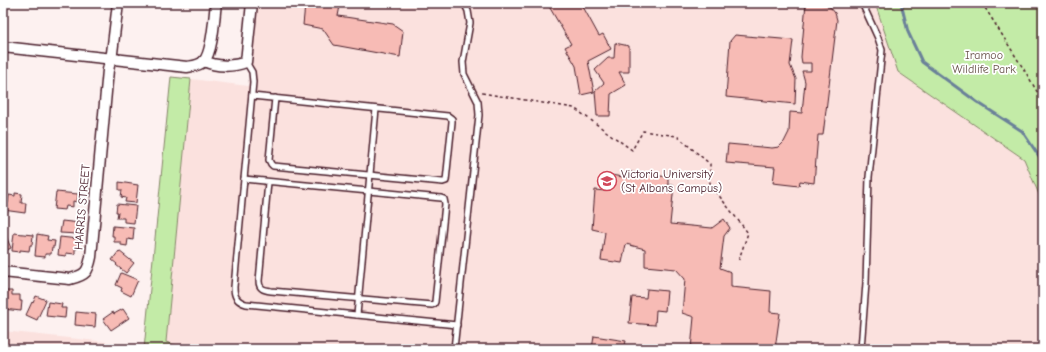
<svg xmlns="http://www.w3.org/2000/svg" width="1046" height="352" font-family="'Comic Neue',sans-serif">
<rect width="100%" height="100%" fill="#fdf1f0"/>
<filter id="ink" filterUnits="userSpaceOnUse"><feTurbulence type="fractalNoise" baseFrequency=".025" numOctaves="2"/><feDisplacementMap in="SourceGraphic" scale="8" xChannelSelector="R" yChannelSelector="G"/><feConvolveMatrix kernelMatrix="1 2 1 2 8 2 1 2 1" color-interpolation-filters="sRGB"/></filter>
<g filter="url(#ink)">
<g fill="#fbe1de">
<path d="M258,3H875L898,72L1024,159L1043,204V349H186L166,342L191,79L248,86Z"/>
<path d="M3,331L144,346V349H3Z"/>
</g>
<g fill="#c3eba7" stroke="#868569">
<path d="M875,3H1043V204L1024,159L898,72Z"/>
<path d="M171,77L191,79L166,342L186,349H144Z"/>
</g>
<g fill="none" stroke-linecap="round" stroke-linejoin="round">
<path stroke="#6b8199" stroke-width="3" d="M901,3L908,32L922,62L977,102L1022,131L1043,162"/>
</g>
<g fill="#f7bbb5" stroke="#4a1f2b">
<path d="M547,3H581L599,36L603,34L611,49L588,61L594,92L581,95L576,66L565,47L571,44Z"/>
<path d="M806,3L826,5L831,8L835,13L837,20L823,135H818L814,183L800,181L799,186L773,183L775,167L726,163L728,144L772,148L779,147L784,142L789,132L790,112L802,113L805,82L802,71H811V63H802L801,57Z"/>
<path d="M327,4L340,6L338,16L393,24L403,31L400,57L334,45L323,29L303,25L305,5Z"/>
<path d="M735,35L793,40L790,65L796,79L795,104L726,97L730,41Z"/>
<path d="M615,43L629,46V72H619L626,85L611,94L610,116H597L595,91L604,83L595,70L608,58H614Z"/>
<path d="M631,172L668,177V185H674L670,224L712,228L724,219L730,228L724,236L720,268L731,272V287L771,291L770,312L780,313L775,349H691L694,317L682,313L685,279L676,269L645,266V249L626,244L622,263L601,260L605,232L592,229L595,190L606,191L610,175L630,178Z"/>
<path d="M119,182L138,185L136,203L125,202L126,198L121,197L122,190H119Z"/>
<path d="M56,192L78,194L77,202L73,201V207L66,206L65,210L54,209Z"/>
<path d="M15,193L22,194L21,203H26L25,213L3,210L4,203H8L9,195L15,196Z"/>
<path d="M117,204L136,206L134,223L124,222V218H117L118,212H116Z"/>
<path d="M62,221L80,223L78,234L60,233Z"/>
<path d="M113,226L134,228L133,240L128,239L127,246L121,245V242H114V236H112Z"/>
<path d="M3,229L11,248L3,252Z"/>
<path d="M14,233L33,235L32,245H30L29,251L20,250V252L12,251Z"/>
<path d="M37,234L48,236L47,240L55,241L54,247H52L51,254H45V257L35,256Z"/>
<path d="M60,237L78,239L77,249H75V254L66,253V256L58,255Z"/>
<path d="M119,251L134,263L126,273L116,265L117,264L112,260Z"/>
<path d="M121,273L138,280L131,296L121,291L122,288L116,285Z"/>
<path d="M647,289L667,291L665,311L656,310L655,325L629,323L632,297L646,298Z"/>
<path d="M4,291H12V295H20V301H22L21,311L3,309Z"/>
<path d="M36,296L46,300L37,320L26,315L32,302L33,303Z"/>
<path d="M48,302L62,304L61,308H66L65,318L46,316Z"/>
<path d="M123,309L129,318L111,330L103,319L113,312L114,314Z"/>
<path d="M76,312L96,314L95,327L75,325Z"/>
<path d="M594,336L626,341L624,349H592Z"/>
</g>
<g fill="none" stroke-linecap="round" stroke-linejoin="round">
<g stroke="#4a1f2b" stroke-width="8">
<g id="service">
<path d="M246,62L252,72L253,82L234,287C234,297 237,301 246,304L457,325"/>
<path d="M252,96L448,116L452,119V122L446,181L443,182L273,166L271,164L269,160L275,98"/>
<path d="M244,179L441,198L444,199L445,204L435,302L434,304L432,305L271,291C264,290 259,289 259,281L268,182"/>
<path d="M357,315L376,109"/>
<path d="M454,349L479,115L478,102L464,74L463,62L470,23L468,11L464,3"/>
<path d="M861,349L866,283L869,177L882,50L878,38L862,3"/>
</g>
</g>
<g stroke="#4a1f2b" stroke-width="13">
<g id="minor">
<path d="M3,47L187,67C193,66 199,66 204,61C213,51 214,17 216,3"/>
<path d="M204,61C217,67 233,67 246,62L252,3"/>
<path d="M3,272L70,279C86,275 88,272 91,257L108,70L112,53L118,3"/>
</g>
</g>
<g stroke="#4a1f2b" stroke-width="1.5" stroke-dasharray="3 3" stroke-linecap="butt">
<path d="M982,3L1028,76L1043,102"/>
<path d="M482,93L574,108L632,150L643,131L677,136L710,164V184L748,233L738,262"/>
</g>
<use href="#service" stroke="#fff" stroke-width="5"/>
<use href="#minor" stroke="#fff" stroke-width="10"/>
</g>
</g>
<defs>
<g id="university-ring" transform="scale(1)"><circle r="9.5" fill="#fff" stroke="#d1495b" stroke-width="1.5"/><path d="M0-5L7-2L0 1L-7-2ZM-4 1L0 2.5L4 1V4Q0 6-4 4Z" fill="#d1495b"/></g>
</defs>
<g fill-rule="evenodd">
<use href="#university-ring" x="607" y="181"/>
</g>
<g text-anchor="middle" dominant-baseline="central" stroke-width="3.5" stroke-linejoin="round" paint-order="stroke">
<g font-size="12" fill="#68524a" stroke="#fff">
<text x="984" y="55">Iramoo<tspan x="984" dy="14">Wildlife Park</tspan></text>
</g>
<g font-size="12" fill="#4a1f2b" stroke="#fff" text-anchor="start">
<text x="621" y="174">Victoria University<tspan x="621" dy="14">(St Albans Campus)</tspan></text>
</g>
<g font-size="12" fill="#4a1f2b" stroke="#fff">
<text transform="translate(82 207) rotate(-85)">HARRIS STREET</text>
</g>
</g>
<rect width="1046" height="352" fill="none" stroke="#fff" stroke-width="16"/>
<rect x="8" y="8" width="1030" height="336" fill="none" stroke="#4a1f2b" stroke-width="1.5" filter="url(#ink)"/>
</svg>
